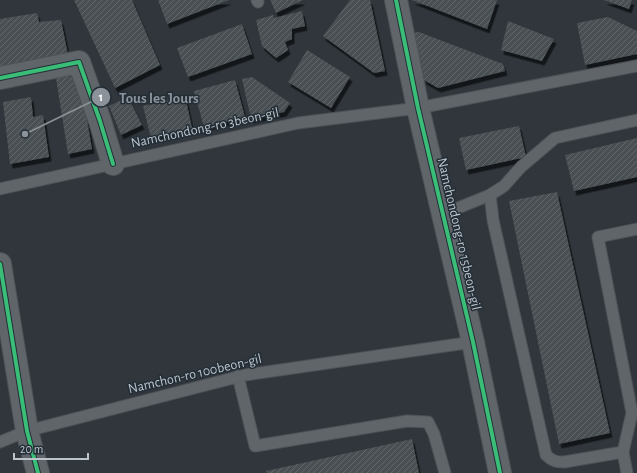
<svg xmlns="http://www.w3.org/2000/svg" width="637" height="473" font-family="'Alegreya Sans',sans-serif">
<defs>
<pattern id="building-hatch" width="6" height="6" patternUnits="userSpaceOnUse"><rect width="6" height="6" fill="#494f53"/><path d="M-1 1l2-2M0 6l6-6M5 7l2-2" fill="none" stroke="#61676a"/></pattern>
<filter id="shadow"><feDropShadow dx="2.5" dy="4.5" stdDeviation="0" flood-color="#0009"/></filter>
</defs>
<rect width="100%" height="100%" fill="#30363c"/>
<g fill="url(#building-hatch)" filter="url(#shadow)">
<path d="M74,0H132L160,65L115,88Z"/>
<path d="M158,0H229L167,24Z"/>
<path d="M270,0H303L276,13Z"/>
<path d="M350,0H370L385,71L374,73L323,36Z"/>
<path d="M412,0H497L487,29Z"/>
<path d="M604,0H632L629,9Z"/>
<path d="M302,11L305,26L292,29V39L285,42L288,50L276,58L262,46L256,20L273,15L274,18Z"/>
<path d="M37,13L39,22L61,20L69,60L0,74V19Z"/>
<path d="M608,17L637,31V54L585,65L577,23Z"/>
<path d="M508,21L554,39L542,61L501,50Z"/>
<path d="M242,24L252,54L188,77L177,48Z"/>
<path d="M419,32L503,64L505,71L438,88L424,80L411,33Z"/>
<path d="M307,50L350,77L331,108L288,82Z"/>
<path d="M79,72L92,149L68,154L56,78Z"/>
<path d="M252,77L290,103L284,112L251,119L242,79Z"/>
<path d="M235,80L245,117L204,127L194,91Z"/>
<path d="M185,96L192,128L151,138L143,106Z"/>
<path d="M31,97L33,117L43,115L49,157L10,164L3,102Z"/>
<path d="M128,97L142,125L121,135L109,106Z"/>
<path d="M519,126L526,157L466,170L459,138Z"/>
<path d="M637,138V177L574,191L565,155Z"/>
<path d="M557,192L610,433L559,444L509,201Z"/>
<path d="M412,439L419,473H267L266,471Z"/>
</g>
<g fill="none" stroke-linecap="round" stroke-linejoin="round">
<g stroke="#4e5257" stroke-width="13">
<g id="service">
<path d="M257,0L258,2"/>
<path d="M0,189L298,123L418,108L637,66"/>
<path d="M490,195L493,220L546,455C552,461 556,462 564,462L623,452"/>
<path d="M443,214L490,195L504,186L521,167L555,138L637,120"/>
<path d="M238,376L255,446L407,421L428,422L434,434L445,473"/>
<path d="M0,442L27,431L245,375L473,342"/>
<path d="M627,473L623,452L632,413L598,237L637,229"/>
</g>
</g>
<g stroke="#4e5257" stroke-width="24">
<g id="minor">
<path d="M396,0L418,108L473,342L500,473"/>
<path d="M0,78L79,62L100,121L113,164"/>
<path d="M0,264L27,431L38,473"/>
</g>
</g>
<use href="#service" stroke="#60656a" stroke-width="11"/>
<use href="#minor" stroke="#60656a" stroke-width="22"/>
<g stroke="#232e37" stroke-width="6">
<g id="cycleway">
<path d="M396,0L418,108L473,342L500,473"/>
<path d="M0,78L79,62L100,121L113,164"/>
<path d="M0,264L27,431L38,473"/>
</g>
</g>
<use href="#cycleway" stroke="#3abd76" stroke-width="4"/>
</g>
<g text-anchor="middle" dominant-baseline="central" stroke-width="3" stroke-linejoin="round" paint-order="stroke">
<g font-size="14" fill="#bcc4cb" stroke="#232e37">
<text transform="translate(205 128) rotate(-12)">Namchondong-ro 3beon-gil</text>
<text transform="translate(459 234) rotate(77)">Namchondong-ro 15beon-gil</text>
<text transform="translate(195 374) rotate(-13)">Namchon-ro 100beon-gil</text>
</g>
</g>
<path fill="none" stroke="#8b9299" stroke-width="1.5" d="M25 134L101 97"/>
<g fill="#8b9299" stroke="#232e37" stroke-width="1.5">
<circle cx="25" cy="134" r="4"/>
<circle cx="101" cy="97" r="10"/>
</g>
<g font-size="12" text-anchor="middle" font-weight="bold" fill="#fff">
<text x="101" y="101">1</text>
</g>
<g font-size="15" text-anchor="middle" font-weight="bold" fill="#8b9299" stroke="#232e37" stroke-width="3" stroke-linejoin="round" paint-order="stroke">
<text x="159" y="103">Tous les Jours</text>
</g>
<path d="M14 453v6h74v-6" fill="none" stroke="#bcc4cb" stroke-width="2"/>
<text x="20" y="453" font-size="12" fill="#bcc4cb" stroke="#232e37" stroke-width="3" paint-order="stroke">20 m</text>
</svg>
